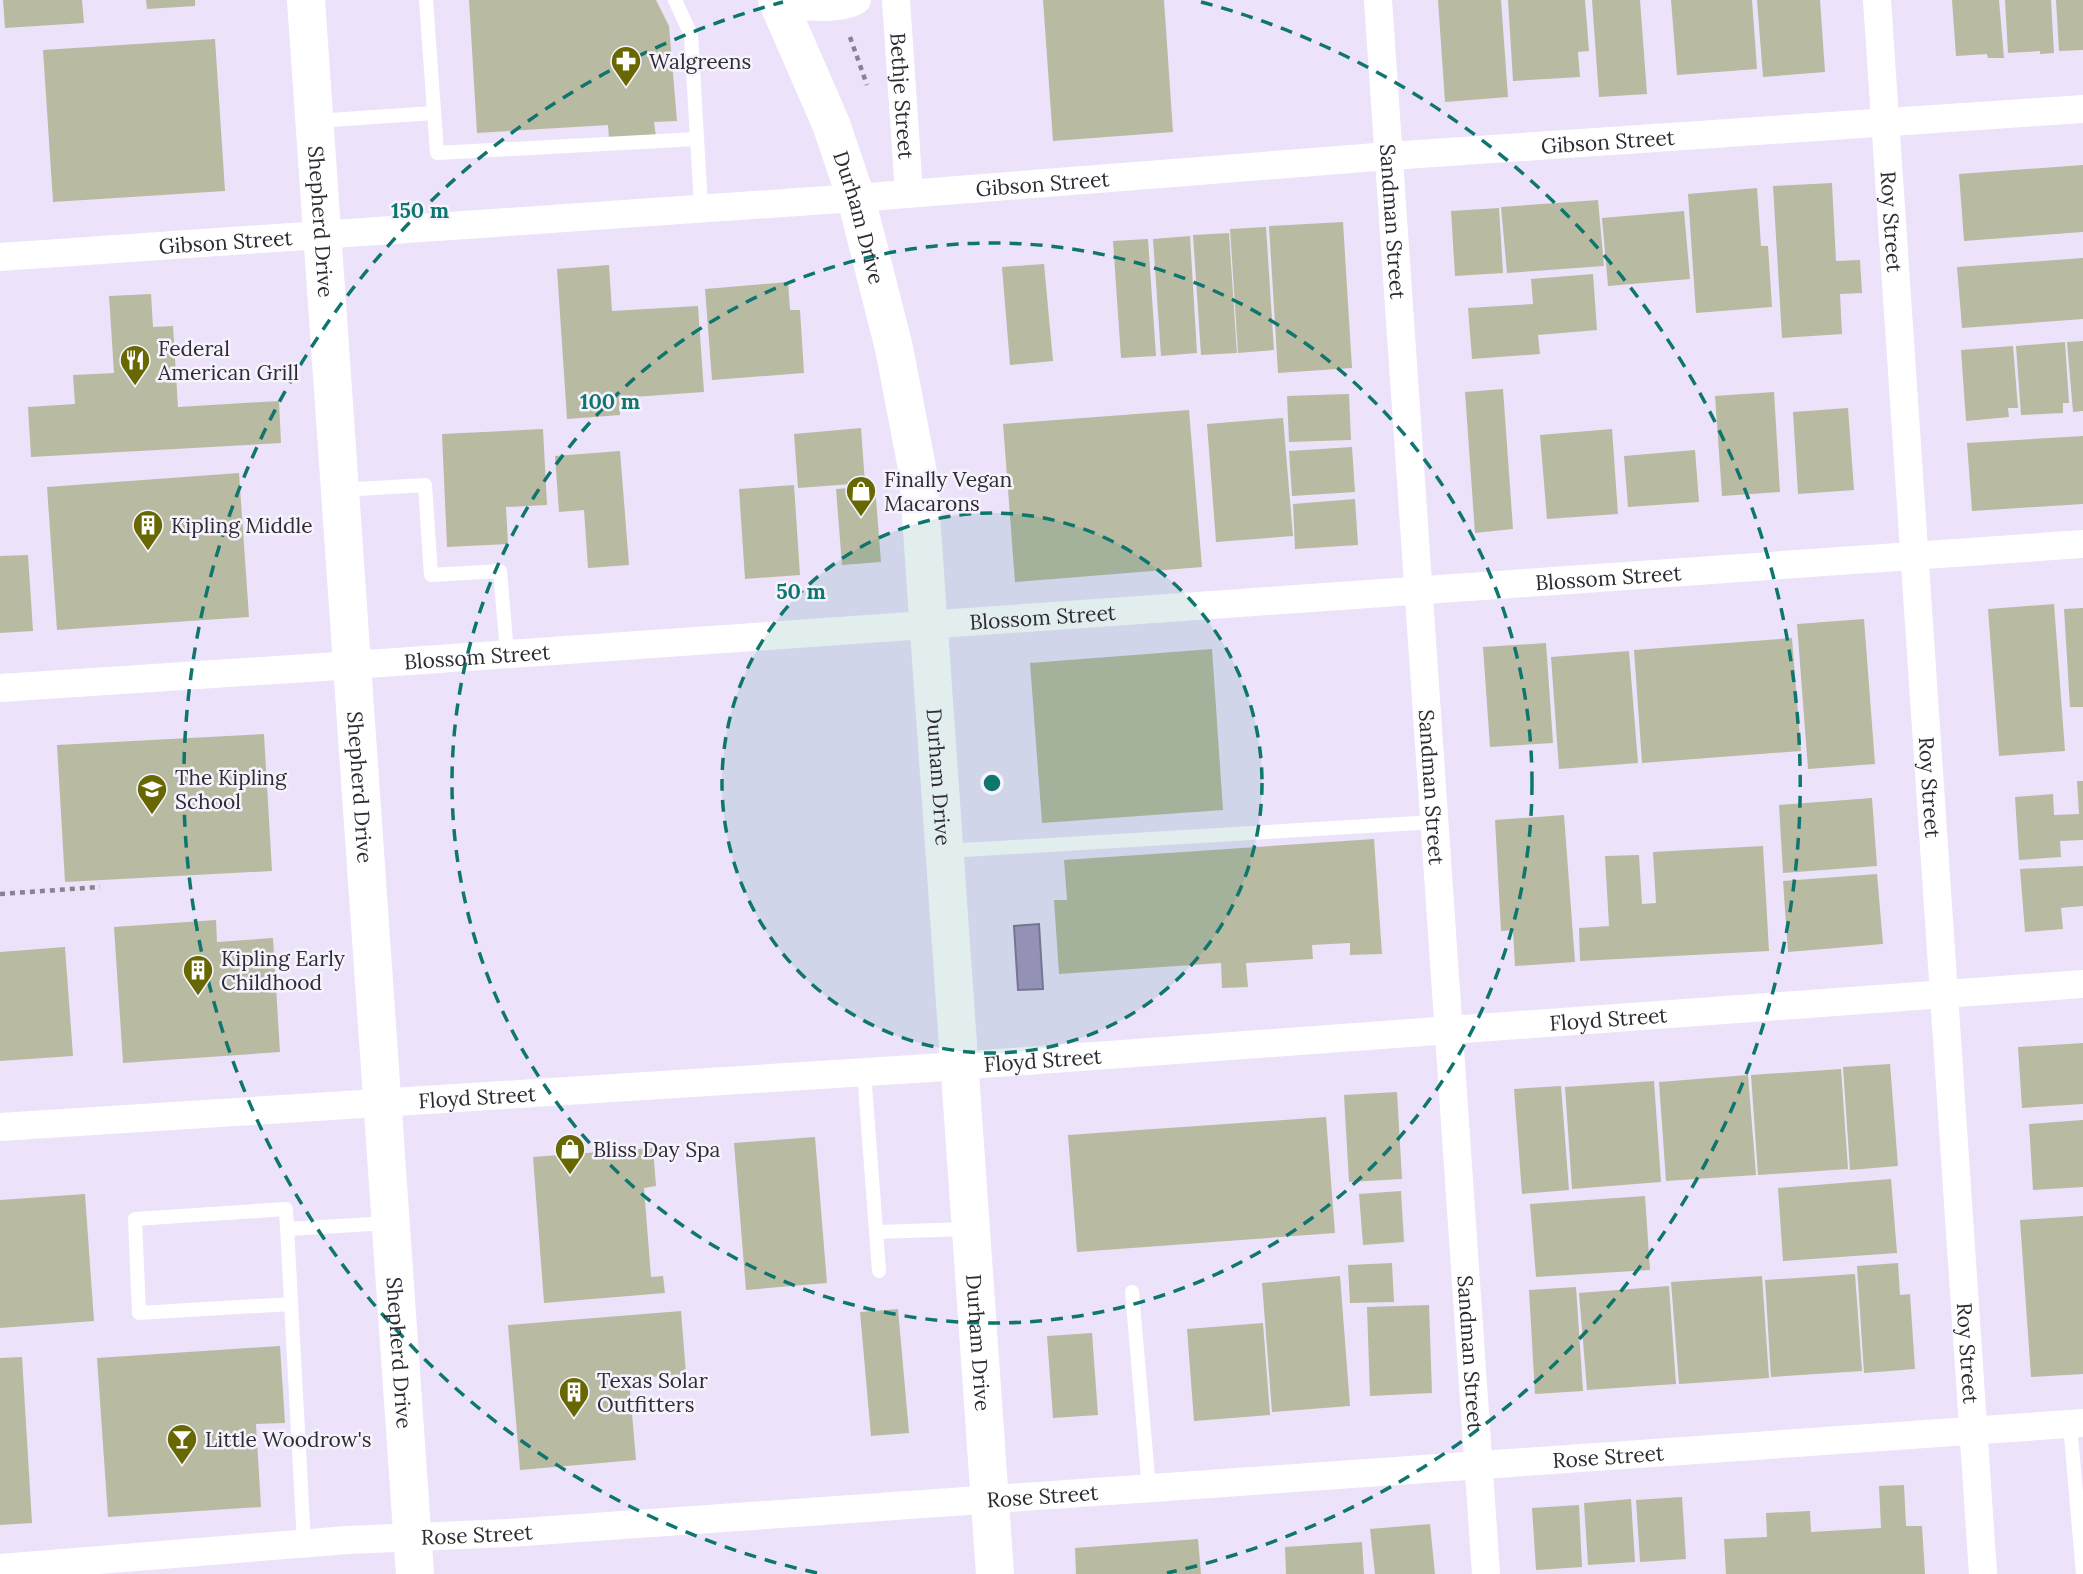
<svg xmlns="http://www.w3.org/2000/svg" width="2083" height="1574" font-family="Lora,serif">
<rect width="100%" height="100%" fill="#ece3fb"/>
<path fill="#a696c0" stroke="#827696" stroke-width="2" d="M1039,924L1043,989L1018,990L1014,926Z"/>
<g fill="#b9baa2">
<path d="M3,0H82L84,23L5,28Z"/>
<path d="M146,0H195V6L147,9Z"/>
<path d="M469,0H656L669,26L677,121L654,122L656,136L609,139L608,125L477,133Z"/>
<path d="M1043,0H1164L1173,132L1053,141Z"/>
<path d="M1438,0H1501L1508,97L1445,102Z"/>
<path d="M1508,0H1585L1589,51L1578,52L1580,77L1513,81Z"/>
<path d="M1592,0H1640L1647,94L1599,97Z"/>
<path d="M1671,0H1752L1757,69L1677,75Z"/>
<path d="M1757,0H1820L1825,72L1763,77Z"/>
<path d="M1952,0H1999L2004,58H1988L1987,54L1956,56Z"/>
<path d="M2005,0H2051L2054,53L2040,54V51L2008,53Z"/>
<path d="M2056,0H2083V50L2059,51Z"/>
<path d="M215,39L225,191L53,202L43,50Z"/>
<path d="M2083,165V232L1964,241L1959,174Z"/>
<path d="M1832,183L1836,261L1860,260L1862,293L1840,294L1842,334L1782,338L1773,186Z"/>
<path d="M1757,188L1761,246H1768L1772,307L1696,313L1688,194Z"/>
<path d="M1598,200L1604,266L1507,273L1501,207Z"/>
<path d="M1499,208L1503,273L1455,276L1451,211Z"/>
<path d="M1684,211L1690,279L1608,286L1602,218Z"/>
<path d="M1343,222L1352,368L1278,373L1269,226Z"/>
<path d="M1266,227L1274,350L1238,353L1230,229Z"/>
<path d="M1229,233L1237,353L1201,355L1193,235Z"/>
<path d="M1190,236L1197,353L1161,356L1153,239Z"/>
<path d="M1148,239L1156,356L1121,358L1113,241Z"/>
<path d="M2083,258V319L1962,328L1957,267Z"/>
<path d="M1044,264L1053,361L1010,365L1002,267Z"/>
<path d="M609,265L612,311L698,306L704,392L619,398L620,415L567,419L557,269Z"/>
<path d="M1593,274L1597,330L1538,335L1540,354L1472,359L1468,308L1533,304L1531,279Z"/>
<path d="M788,282L790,310H800L804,373L712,380L705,289Z"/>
<path d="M151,294L153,327L173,326L178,407L279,401L281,443L31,457L28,407L75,404L73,375L114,373L109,296Z"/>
<path d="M2083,341V411L2073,412L2067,342Z"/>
<path d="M2065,342L2069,403H2063V413L2021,415L2016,346Z"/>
<path d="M2013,346L2018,408H2008L2009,417L1966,421L1961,350Z"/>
<path d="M1503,389L1513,529L1475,533L1465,392Z"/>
<path d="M1774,392L1780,492L1722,496L1715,396Z"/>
<path d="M1349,394L1351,440L1289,442L1287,396Z"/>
<path d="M1848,408L1854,490L1798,494L1793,412Z"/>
<path d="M1189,410L1202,567L1015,582L1003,424Z"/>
<path d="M1283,418L1293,536L1216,542L1207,424Z"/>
<path d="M861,428L865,483L798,488L794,434Z"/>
<path d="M543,429L547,505L506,507L508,544L447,547L442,434Z"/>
<path d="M1612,429L1618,514L1547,519L1540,435Z"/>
<path d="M2083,436V504L1972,511L1967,443Z"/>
<path d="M1352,447L1355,492L1292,496L1289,451Z"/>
<path d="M1695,450L1699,502L1628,507L1624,456Z"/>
<path d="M620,451L629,565L588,568L584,510L559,512L555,456Z"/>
<path d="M239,473L249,617L57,630L47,487Z"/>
<path d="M794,485L800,575L745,579L739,489Z"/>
<path d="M875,486L881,562L842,565L836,489Z"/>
<path d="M1355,499L1358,545L1295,549L1293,504Z"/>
<path d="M28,555L33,631L0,633V556Z"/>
<path d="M2054,604L2065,751L1999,756L1988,609Z"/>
<path d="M2083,608V707H2070L2064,609Z"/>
<path d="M1864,619L1875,764L1808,769L1797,624Z"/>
<path d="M1792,638L1801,751L1642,763L1634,650Z"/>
<path d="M1546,643L1553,743L1490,747L1483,647Z"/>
<path d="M1212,649L1223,810L1042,823L1030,663Z"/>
<path d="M1629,651L1638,763L1559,769L1551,657Z"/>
<path d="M264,734L272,871L65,882L57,745Z"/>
<path d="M2077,781H2083V840L2060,841L2061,857L2019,860L2015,797L2053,794L2054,815L2079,814Z"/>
<path d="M1872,798L1877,866L1783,873L1779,805Z"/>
<path d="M1564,815L1575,962L1515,966L1513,930L1501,931L1495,820Z"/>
<path d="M1374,839L1382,954L1350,955V943L1312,945L1313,959L1246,963L1248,987L1222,988L1221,963L1059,974L1054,900H1067L1064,860Z"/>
<path d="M1763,846L1769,951L1580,961L1579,928L1609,926L1605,856L1639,855L1642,904L1656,903L1653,852Z"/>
<path d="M2083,866V906L2061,908L2063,929L2025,932L2020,869Z"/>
<path d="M1877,874L1883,944L1788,952L1783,881Z"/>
<path d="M216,920L217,942L273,938L280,1052L123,1063L114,927Z"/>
<path d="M65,947L73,1056L0,1061V952Z"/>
<path d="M2083,1043V1104L2022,1108L2018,1047Z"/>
<path d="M1890,1064L1898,1166L1850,1170L1843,1067Z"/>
<path d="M1841,1069L1848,1169L1758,1175L1751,1075Z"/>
<path d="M1748,1075L1756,1175L1666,1181L1659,1082Z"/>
<path d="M1654,1081L1661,1182L1572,1189L1565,1087Z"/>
<path d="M1561,1086L1569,1190L1522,1194L1514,1089Z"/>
<path d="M1397,1092L1402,1179L1349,1182L1344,1095Z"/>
<path d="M1326,1117L1335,1233L1077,1252L1068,1135Z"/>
<path d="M2083,1120V1187L2033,1190L2029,1124Z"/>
<path d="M815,1137L827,1283L746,1290L734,1143Z"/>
<path d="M653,1148L656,1186L644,1188L651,1277L663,1276L665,1293L544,1303L533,1157Z"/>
<path d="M1891,1179L1897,1253L1783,1261L1778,1188Z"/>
<path d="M1401,1191L1404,1242L1363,1245L1359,1194Z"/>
<path d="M85,1194L94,1321L0,1328V1200Z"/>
<path d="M1645,1196L1650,1270L1536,1277L1530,1204Z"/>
<path d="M2083,1216V1374L2031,1377L2020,1220Z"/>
<path d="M1392,1263L1394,1302L1350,1303L1348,1265Z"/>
<path d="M1898,1263L1900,1295L1910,1294L1915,1369L1864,1373L1857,1266Z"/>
<path d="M1855,1274L1862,1371L1771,1377L1765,1280Z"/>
<path d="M1340,1276L1350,1406L1272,1412L1262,1283Z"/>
<path d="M1762,1276L1769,1378L1679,1384L1671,1282Z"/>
<path d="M1669,1286L1676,1384L1587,1390L1579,1293Z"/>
<path d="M1576,1287L1583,1391L1535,1394L1529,1290Z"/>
<path d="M1429,1305L1432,1393L1370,1396L1367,1307Z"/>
<path d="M898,1309L909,1433L871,1436L860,1312Z"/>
<path d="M681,1311L686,1374L629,1379L636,1460L520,1470L508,1325Z"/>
<path d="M1263,1323L1270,1415L1194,1421L1187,1329Z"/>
<path d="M1092,1333L1098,1415L1053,1418L1047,1336Z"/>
<path d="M280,1346L285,1423L256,1424L261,1507L108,1517L97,1358Z"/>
<path d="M22,1357L32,1523L0,1525V1358Z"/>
<path d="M1904,1485L1906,1526H1922L1925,1574H1726L1724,1539L1767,1537L1766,1513L1810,1511L1811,1532L1881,1528L1879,1486Z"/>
<path d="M1682,1497L1686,1559L1640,1562L1636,1500Z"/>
<path d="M1631,1499L1635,1562L1588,1565L1584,1503Z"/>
<path d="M1579,1505L1582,1567L1536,1570L1532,1508Z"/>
<path d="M1430,1524L1435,1574H1375L1370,1529Z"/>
<path d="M1198,1539L1201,1574H1076L1075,1548Z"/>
<path d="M1362,1542L1364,1574H1286L1285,1547Z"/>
</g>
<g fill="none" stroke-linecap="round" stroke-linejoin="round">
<g stroke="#888292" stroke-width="4.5" stroke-dasharray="5 5" stroke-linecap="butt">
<path d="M850,37L867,85"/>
<path d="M0,894L100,887"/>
</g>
<g stroke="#fff" stroke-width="14">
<path d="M426,0L437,153L697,139"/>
<path d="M675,0L691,35L701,207"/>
<path d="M316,121L433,113"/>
<path d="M341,490L425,485L431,575L500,571L507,653"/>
<path d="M947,851L1435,822"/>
<path d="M864,1072L879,1271"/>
<path d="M287,1229L389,1223"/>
<path d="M876,1232L969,1229"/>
<path d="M1132,1292L1149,1489"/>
<path d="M291,1304L139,1313L135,1219L286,1209L304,1543"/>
<path d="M2070,1424L2083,1574"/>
</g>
<g stroke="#fff" stroke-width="28">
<path id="s1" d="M896,0L909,193"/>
<path id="s2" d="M1378,0L1486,1574"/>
<path id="s3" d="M1877,0L1983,1574"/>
<path d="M781,5C800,6 841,11 857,0"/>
<path id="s4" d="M0,257L856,198L1389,156L2083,109"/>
<path id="s5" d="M0,688L353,665L2083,544"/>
<path id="s6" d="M0,1127L929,1068L2083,984"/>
<path id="s7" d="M0,1568L348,1540L508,1533L2083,1423"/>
</g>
<g stroke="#fff" stroke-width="38">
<path id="s8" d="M306,0L415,1574"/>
<path id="s9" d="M777,0L831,124L856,198L894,348L918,473L995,1574"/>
</g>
</g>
<circle cx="992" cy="783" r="270" fill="#0f766e" fill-opacity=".12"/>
<g fill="none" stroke="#0f766e" stroke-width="3.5" stroke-dasharray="12 9">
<circle cx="992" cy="783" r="270"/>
<circle cx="992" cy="783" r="540"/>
<path d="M817 1573A809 809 0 0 1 783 2M1201 2A809 809 0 0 1 1167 1573"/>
</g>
<defs>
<g id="pharmacy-pin" transform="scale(1.575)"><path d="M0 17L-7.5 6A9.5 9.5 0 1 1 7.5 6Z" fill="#686803" stroke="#f7f3fd"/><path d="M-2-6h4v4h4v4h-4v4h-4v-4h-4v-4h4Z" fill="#fff"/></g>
<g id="restaurant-pin" transform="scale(1.575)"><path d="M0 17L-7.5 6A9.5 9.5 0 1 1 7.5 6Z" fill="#686803" stroke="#f7f3fd"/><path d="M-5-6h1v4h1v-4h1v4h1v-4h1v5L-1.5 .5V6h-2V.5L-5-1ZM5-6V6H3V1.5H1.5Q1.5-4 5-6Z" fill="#fff"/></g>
<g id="shop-pin" transform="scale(1.575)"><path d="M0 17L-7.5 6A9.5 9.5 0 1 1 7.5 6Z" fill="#686803" stroke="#f7f3fd"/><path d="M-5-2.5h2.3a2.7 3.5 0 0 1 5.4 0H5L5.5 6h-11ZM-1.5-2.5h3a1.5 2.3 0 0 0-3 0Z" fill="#fff"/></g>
<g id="building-pin" transform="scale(1.575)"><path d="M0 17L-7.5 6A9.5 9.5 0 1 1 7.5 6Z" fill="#686803" stroke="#f7f3fd"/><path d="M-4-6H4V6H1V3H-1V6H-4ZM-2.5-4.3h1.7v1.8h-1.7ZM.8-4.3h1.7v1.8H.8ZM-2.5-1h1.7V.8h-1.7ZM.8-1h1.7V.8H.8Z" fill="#fff"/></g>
<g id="school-pin" transform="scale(1.575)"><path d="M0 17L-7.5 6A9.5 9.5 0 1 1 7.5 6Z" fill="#686803" stroke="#f7f3fd"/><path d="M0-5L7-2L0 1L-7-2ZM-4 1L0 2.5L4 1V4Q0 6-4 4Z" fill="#fff"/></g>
<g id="bar-pin" transform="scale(1.575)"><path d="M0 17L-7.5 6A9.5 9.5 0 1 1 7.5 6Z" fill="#686803" stroke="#f7f3fd"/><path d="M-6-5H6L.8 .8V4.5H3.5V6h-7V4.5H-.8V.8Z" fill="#fff"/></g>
</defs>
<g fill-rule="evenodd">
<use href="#pharmacy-pin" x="626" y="61"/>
<use href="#restaurant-pin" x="135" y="360"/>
<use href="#shop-pin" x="861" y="491"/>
<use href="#building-pin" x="148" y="525"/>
<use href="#school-pin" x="152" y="789"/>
<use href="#building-pin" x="198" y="970"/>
<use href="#shop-pin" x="570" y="1149"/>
<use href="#building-pin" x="574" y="1392"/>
<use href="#bar-pin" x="182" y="1439"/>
</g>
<g text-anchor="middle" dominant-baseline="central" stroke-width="5" stroke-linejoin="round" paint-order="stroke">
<g font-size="21" fill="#2f2b34" stroke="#f7f3fd" text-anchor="start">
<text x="649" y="61">Walgreens</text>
<text x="158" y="348">Federal<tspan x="158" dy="24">American Grill</tspan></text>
<text x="884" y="479">Finally Vegan<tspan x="884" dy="24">Macarons</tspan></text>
<text x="171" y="525">Kipling Middle</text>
<text x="175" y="777">The Kipling<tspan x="175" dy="24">School</tspan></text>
<text x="221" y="958">Kipling Early<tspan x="221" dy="24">Childhood</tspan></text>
<text x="593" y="1149">Bliss Day Spa</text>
<text x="597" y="1380">Texas Solar<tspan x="597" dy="24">Outfitters</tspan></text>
<text x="205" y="1439">Little Woodrow's</text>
</g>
<g font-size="21" fill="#2f2b34" stroke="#f7f3fd">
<text stroke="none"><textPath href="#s1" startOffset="96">Bethje Street</textPath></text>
<text stroke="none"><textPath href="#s4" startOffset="1612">Gibson Street</textPath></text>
<text stroke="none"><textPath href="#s4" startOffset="1045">Gibson Street</textPath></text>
<text stroke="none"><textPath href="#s9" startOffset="233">Durham Drive</textPath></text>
<text stroke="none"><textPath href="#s8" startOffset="222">Shepherd Drive</textPath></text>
<text stroke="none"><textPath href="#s2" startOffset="222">Sandman Street</textPath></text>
<text stroke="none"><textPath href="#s3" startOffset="222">Roy Street</textPath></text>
<text stroke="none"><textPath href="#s4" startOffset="226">Gibson Street</textPath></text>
<text stroke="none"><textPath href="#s5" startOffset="1612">Blossom Street</textPath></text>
<text stroke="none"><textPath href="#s5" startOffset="1045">Blossom Street</textPath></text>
<text stroke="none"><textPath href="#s5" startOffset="478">Blossom Street</textPath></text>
<text stroke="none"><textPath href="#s9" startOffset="800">Durham Drive</textPath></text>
<text stroke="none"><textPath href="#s8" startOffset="789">Shepherd Drive</textPath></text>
<text stroke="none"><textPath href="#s2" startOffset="789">Sandman Street</textPath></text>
<text stroke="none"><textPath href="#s3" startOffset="789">Roy Street</textPath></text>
<text stroke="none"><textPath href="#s6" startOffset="1612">Floyd Street</textPath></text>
<text stroke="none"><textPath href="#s6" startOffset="1045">Floyd Street</textPath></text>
<text stroke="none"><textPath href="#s6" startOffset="478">Floyd Street</textPath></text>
<text stroke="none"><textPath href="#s9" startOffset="1367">Durham Drive</textPath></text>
<text stroke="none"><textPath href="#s8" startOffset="1356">Shepherd Drive</textPath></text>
<text stroke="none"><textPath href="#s2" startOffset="1356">Sandman Street</textPath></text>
<text stroke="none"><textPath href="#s3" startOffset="1356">Roy Street</textPath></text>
<text stroke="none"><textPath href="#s7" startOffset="1612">Rose Street</textPath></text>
<text stroke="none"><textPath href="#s7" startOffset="1045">Rose Street</textPath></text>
<text stroke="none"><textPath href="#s7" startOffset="478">Rose Street</textPath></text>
</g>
</g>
<circle cx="992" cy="783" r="10" fill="#0f766e" stroke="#f7f3fd" stroke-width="3.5"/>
<g font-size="21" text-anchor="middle" font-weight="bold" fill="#0f766e" stroke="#f7f3fd" stroke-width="5" stroke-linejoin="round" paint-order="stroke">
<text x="420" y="218">150 m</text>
<text x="610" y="409">100 m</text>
<text x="801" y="599">50 m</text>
</g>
</svg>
